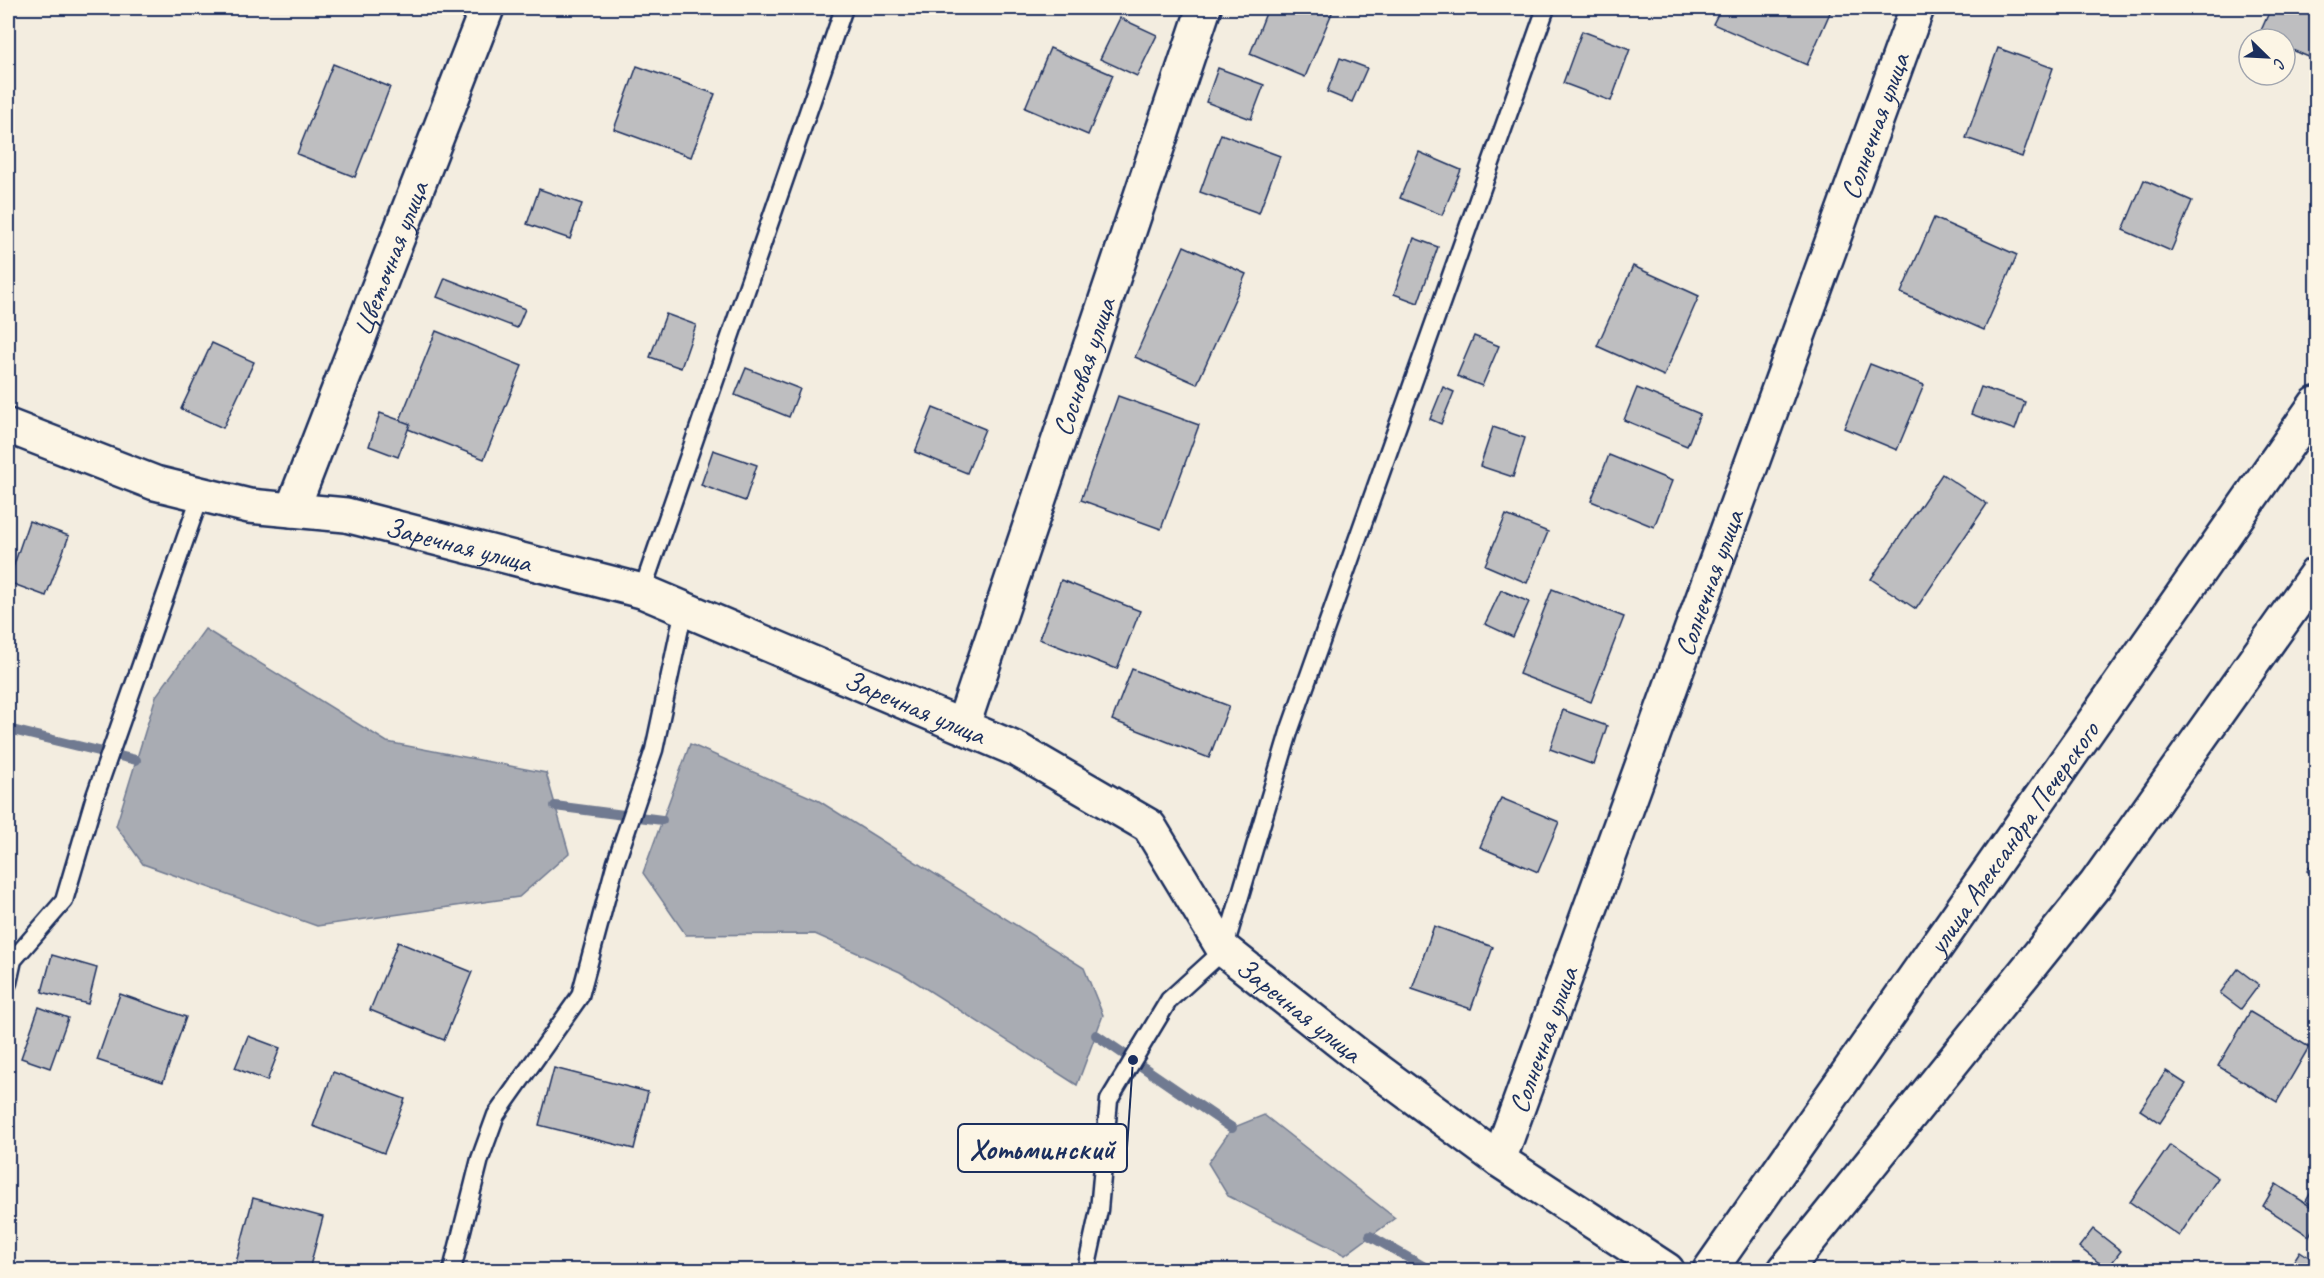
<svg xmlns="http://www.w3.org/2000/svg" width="2324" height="1278" font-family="Caveat,sans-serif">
<rect width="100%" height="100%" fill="#f3ede0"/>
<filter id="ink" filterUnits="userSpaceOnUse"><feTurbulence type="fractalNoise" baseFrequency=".0167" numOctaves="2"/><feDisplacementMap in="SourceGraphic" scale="12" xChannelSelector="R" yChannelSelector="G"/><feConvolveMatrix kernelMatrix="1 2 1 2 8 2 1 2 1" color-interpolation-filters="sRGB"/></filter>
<g filter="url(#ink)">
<g fill="#a9acb3" stroke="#707a91" stroke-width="1.5">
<path d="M205,629L387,742L546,773L569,853L519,897L317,926L143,864L116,826L156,696Z"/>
<path d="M690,744L819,801L1084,968L1103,1015L1077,1085L900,972L815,934L686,935L643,873Z"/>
<path d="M1264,1115L1395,1218L1345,1255L1228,1196L1208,1163L1232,1128Z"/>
</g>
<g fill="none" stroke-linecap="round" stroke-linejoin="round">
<g stroke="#707a91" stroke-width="10">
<path d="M8,729L136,760"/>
<path d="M555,806L662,820"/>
<path d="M1096,1035L1232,1128"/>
<path d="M1370,1236L1430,1270"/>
</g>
</g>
<g fill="#bebec0" stroke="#1b2f5e" stroke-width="1.5">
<path d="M1268,8H1334L1305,77L1250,54Z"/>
<path d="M1721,8H1832L1807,65L1713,24Z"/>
<path d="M2271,8H2316V60L2285,47V39H2268L2259,35Z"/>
<path d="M1120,18L1157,35L1137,76L1100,59Z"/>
<path d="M1582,31L1630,49L1611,101L1563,83Z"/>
<path d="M1050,48L1113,75L1088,135L1025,108Z"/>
<path d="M1998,48L2053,68L2022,157L1966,138Z"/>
<path d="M1340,58L1367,68L1352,102L1327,92Z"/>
<path d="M333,64L390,87L355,177L297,154Z"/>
<path d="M637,66L715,94L691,157L614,129Z"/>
<path d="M1218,68L1264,85L1251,119L1206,102Z"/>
<path d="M1221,134L1280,156L1259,213L1200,192Z"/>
<path d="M1419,152L1461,170L1442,215L1400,198Z"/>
<path d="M2144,180L2192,201L2171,251L2123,230Z"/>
<path d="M539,189L582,204L570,239L527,224Z"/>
<path d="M1934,218L2017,255L1984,330L1901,293Z"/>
<path d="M1414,238L1438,247L1418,303L1394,294Z"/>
<path d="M1184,246L1246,274L1197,384L1135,357Z"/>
<path d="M1633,266L1699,296L1664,376L1597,346Z"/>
<path d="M445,278L525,309L517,328L437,297Z"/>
<path d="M666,314L696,325L681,368L650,357Z"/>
<path d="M436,331L522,366L484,459L398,425Z"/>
<path d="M1474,336L1499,346L1482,386L1457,376Z"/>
<path d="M212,343L254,362L223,428L181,409Z"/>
<path d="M1870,364L1924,385L1897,450L1844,428Z"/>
<path d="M746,368L800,389L789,417L735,395Z"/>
<path d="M1443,387L1454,392L1441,424L1430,419Z"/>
<path d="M1981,387L2025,402L2015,430L1971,414Z"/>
<path d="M1637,388L1700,414L1687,446L1624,420Z"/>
<path d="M1118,396L1199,425L1161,529L1081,500Z"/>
<path d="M933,408L985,429L967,473L915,452Z"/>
<path d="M380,413L410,424L398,457L369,446Z"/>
<path d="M1493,427L1525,438L1513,477L1480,466Z"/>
<path d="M713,450L757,465L745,501L701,485Z"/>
<path d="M1609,455L1672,481L1654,527L1591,501Z"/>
<path d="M1942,474L1987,504L1916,609L1871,579Z"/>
<path d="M1506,515L1548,532L1527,583L1485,565Z"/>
<path d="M29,521L69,536L46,596L8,582Z"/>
<path d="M1061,580L1140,611L1117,669L1039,639Z"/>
<path d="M1552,589L1624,617L1591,702L1519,674Z"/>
<path d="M1501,590L1529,602L1513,637L1485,624Z"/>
<path d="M1132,669L1229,706L1209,758L1112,720Z"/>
<path d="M1563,710L1607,726L1594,765L1550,749Z"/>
<path d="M1501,798L1559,822L1538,872L1480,847Z"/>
<path d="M2316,856V878L2307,871Z"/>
<path d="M1434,926L1493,947L1471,1009L1412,989Z"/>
<path d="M398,942L472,972L444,1040L370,1010Z"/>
<path d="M52,955L97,968L88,1004L42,992Z"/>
<path d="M2238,969L2259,985L2241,1009L2220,993Z"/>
<path d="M120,994L186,1017L163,1082L97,1060Z"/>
<path d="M39,1007L68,1018L50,1068L21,1058Z"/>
<path d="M2250,1012L2309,1047L2277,1102L2218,1066Z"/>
<path d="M248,1036L280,1048L267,1081L235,1068Z"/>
<path d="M554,1068L648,1092L634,1149L539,1125Z"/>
<path d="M2166,1071L2186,1084L2160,1123L2140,1110Z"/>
<path d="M333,1072L405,1099L384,1153L313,1126Z"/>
<path d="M2170,1145L2218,1178L2179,1236L2130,1202Z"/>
<path d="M2276,1184L2316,1210V1223L2309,1236L2263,1206Z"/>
<path d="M2316,1184V1208L2306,1201Z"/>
<path d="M253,1198L323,1217L309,1270H234Z"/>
<path d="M2093,1229L2121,1251L2107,1269L2079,1247Z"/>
<path d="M2300,1251L2316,1262V1270H2288Z"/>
</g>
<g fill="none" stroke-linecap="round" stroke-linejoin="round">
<g stroke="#1b2f5e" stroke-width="21">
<g id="lane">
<path d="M642,591L844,8"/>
<path d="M8,983L13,960L64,901L95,796L201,494"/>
<path d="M452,1270L480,1159L496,1115L580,996L616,862L654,750L684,609"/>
<path d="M1086,1270L1099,1210L1109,1100L1169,1000L1224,950L1290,729L1546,8"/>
</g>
</g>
<g stroke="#1b2f5e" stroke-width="38">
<g id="street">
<path id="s1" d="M8,426L155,483L249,506L346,515L642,591L1018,750L1149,826L1224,950L1357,1055L1499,1160L1667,1270"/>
<path id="s2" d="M292,510L487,8"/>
<path id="s3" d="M963,725L1204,8"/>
<path id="s4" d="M1499,1160L1917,8"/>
<path d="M1785,1270L2096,884L2316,574"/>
</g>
</g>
<g stroke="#1b2f5e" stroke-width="38">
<g id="secondary">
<path id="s5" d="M1710,1270L2316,404"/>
</g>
</g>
<use href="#lane" stroke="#fcf5e5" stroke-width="16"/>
<use href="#street" stroke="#fcf5e5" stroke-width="33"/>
<use href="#secondary" stroke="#fcf5e5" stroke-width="33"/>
</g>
</g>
<g text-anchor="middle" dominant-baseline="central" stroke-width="4.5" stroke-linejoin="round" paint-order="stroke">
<g font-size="28" fill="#1b2f5e" stroke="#fcf5e5">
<text stroke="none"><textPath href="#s4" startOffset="1100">Солнечная улица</textPath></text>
<text stroke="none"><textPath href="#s2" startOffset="270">Цветочная улица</textPath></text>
<text stroke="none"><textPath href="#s3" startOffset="378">Сосновая улица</textPath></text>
<text stroke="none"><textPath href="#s1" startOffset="468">Заречная улица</textPath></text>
<text stroke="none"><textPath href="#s4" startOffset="614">Солнечная улица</textPath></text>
<text stroke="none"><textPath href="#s1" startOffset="954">Заречная улица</textPath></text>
<text stroke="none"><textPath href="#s5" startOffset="528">улица Александра Печерского</textPath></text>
<text stroke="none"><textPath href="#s1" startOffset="1458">Заречная улица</textPath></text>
<text stroke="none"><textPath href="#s4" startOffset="128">Солнечная улица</textPath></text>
</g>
</g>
<path fill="none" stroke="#1b2f5e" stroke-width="2" d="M1133 1060L1127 1148"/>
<circle fill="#1b2f5e" stroke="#fcf5e5" stroke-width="2" cx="1133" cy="1060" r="6"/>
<rect fill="#fcf5e5" stroke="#1b2f5e" stroke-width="2" x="958" y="1124" width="169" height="48" rx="6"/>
<g font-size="30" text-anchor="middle" font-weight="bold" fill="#1b2f5e">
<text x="1042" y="1159">Хотьминский</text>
</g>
<rect width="2324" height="1278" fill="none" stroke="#fcf5e5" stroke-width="30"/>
<rect x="15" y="15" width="2294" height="1248" fill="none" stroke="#1b2f5e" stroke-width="2" filter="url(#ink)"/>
<g transform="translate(2267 57) rotate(114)"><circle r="28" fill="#fcf5e5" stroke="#a2a6af" stroke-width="1.5"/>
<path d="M0-4.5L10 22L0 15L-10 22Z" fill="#1b2f5e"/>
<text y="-9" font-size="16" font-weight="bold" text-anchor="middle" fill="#1b2f5e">С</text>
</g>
</svg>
